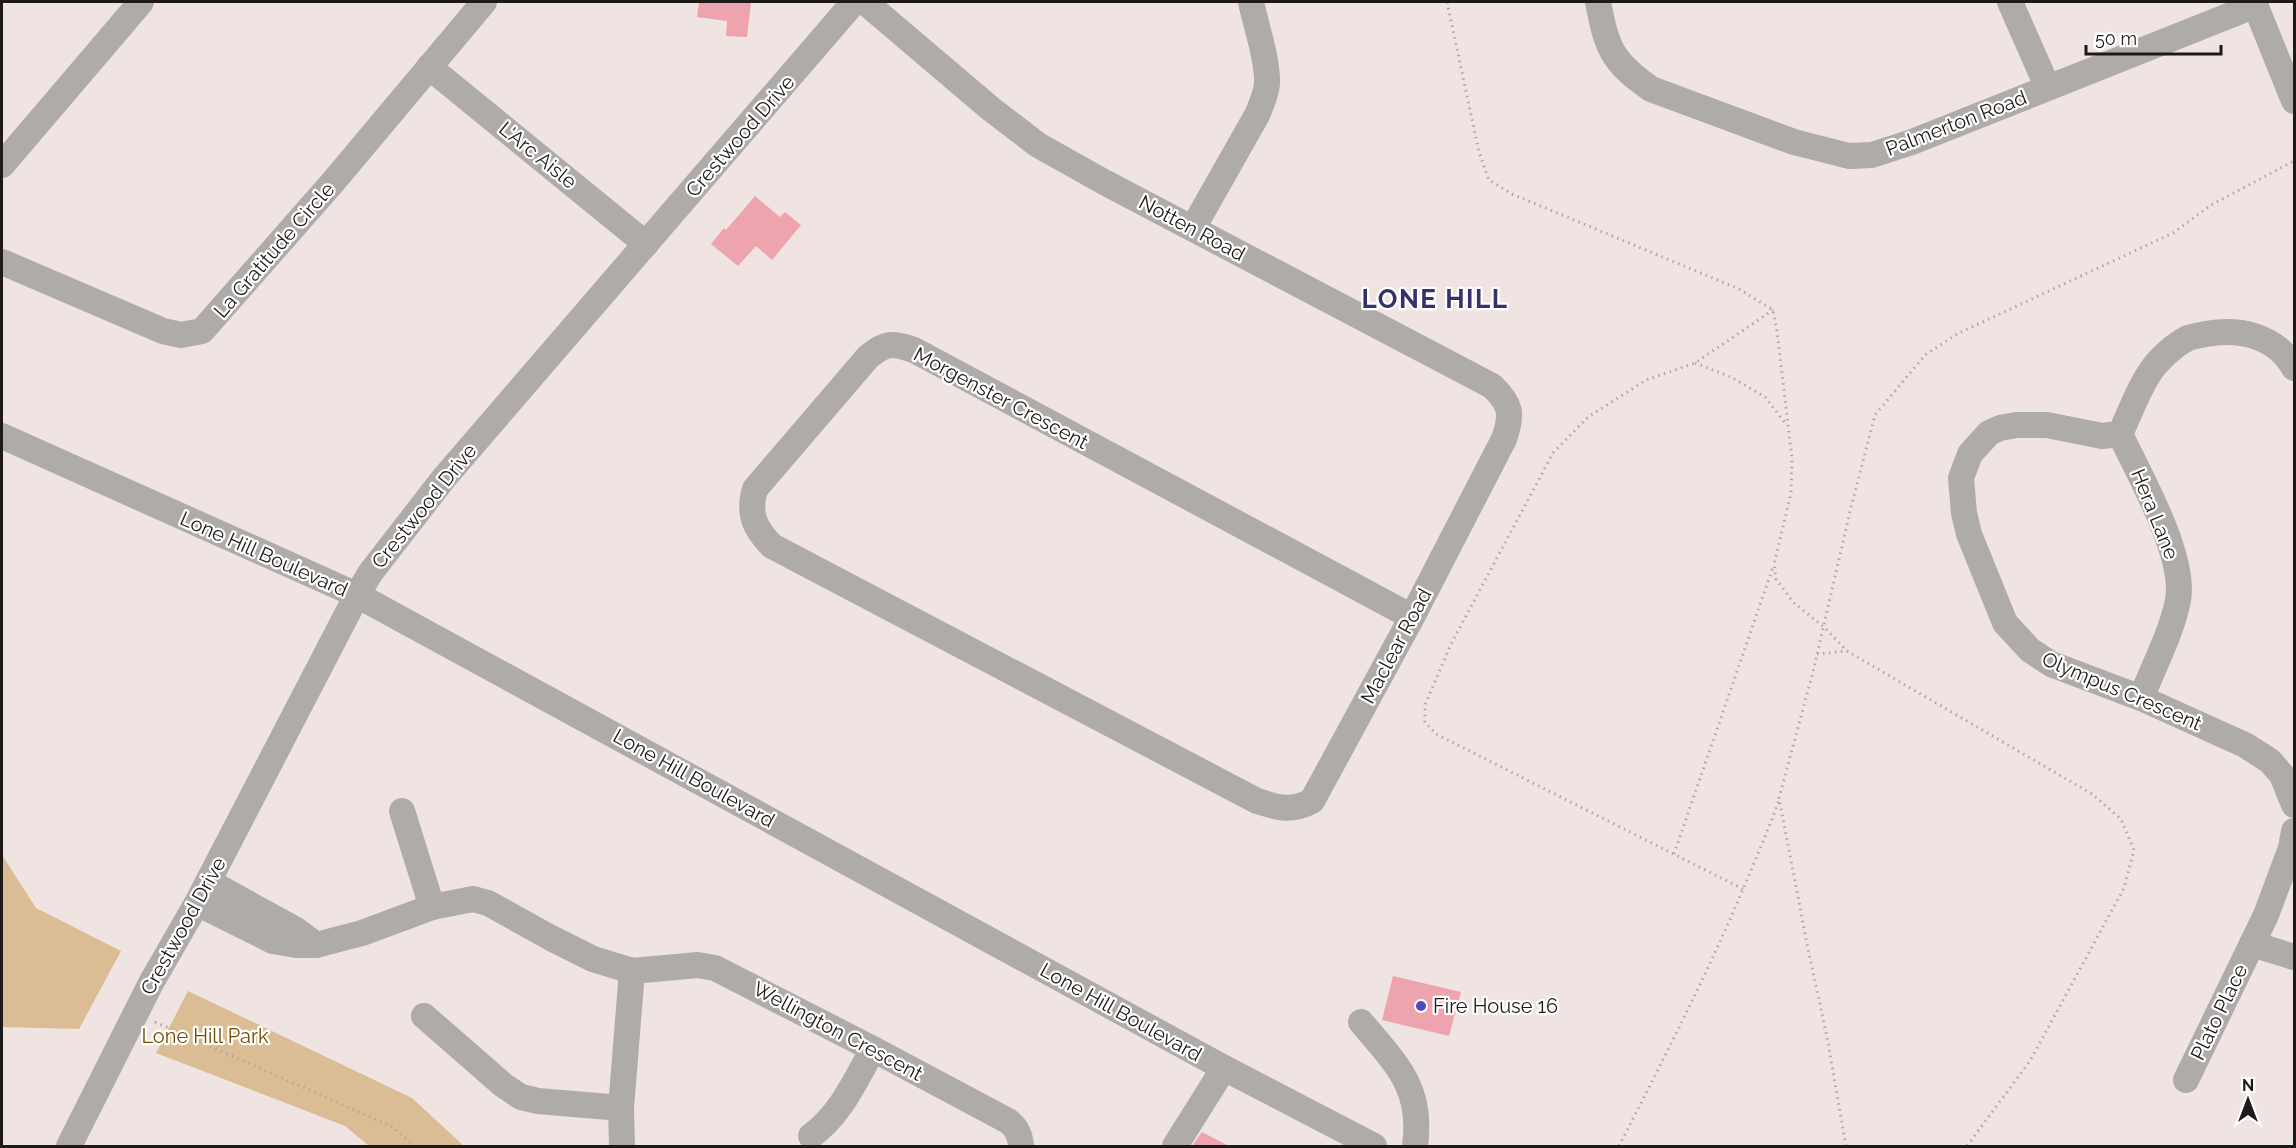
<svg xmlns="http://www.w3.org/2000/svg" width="2296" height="1148" font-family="Raleway,sans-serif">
<rect width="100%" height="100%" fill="#efe4e2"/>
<g fill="#dabd94">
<path d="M2,855L36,908L121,951L79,1029L2,1027Z"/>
<path d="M188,991L412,1098L464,1146H369L345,1126L156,1053Z"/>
</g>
<g fill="#eda4ae">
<path d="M699,2H751L747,37L726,36L727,21L697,17Z"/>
<path d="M755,196L780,217L785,212L801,225L772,260L756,246L738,266L711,244L724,228L726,230Z"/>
<path d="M1393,976L1461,992L1449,1036L1382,1020Z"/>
<path d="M1202,1132L1229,1146H1192Z"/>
</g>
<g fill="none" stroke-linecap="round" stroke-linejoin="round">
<g stroke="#b0a7a5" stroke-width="3" stroke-dasharray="1.5 4.5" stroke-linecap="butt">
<path d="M1447,2L1479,152L1489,180L1512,194L1739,289L1773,310L1777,331L1792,459L1791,493L1774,564L1776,579L1793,602L1824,627L1847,651L2092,794L2121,819L2134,850L2124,888L2030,1061L1967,1146"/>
<path d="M1695,363L1731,377L1765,397L1786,424"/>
<path d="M1817,654L1847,651"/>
<path d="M1674,854L1773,567"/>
<path d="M1743,889L1436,734L1425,722V705L1451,644L1553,453L1588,417L1646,380L1695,363L1773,310"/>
<path d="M155,1022L393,1127L414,1146"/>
<path d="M1619,1146C1658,1070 1697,994 1732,915C1748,877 1765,839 1779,800"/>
<path d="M1846,1146L1827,1037L1808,949L1779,798L1813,672L1851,507L1875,415L1925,355L1957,334L2173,233L2211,205L2294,161"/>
</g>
<g stroke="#aeaba8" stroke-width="26">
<path d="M865,2L991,109L1038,145L1104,182L1492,386C1511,404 1513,414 1504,439L1412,617L1312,801C1291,812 1279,808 1257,801L772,546C754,528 748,513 755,489L868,357C886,342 892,343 914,350L1412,617"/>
<path d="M1598,2C1607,48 1611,61 1651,89L1794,142L1849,156L1872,155L1912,142L2256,5"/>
<path d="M2010,2L2047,86"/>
<path d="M2254,2L2294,101"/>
<path d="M429,67L646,244"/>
<path d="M2,165L141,2"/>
<path d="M1193,228L1257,115C1261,105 1266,95 1267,84C1268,60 1256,26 1251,2"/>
<path d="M2,262L163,331L181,335L202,331L333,182L484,2"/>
<path d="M2294,368C2276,336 2241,328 2206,334C2201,335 2194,336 2188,338C2176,344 2165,354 2156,364C2140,384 2131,411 2120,434L2102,436L2047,425H2016L2000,428L1989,433L1970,454L1961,478L1964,513L1969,534L2005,623L2030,650L2051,664L2141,698L2245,745L2270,761L2282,775L2294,805"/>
<path d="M2120,434C2139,474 2186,556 2178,600C2172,632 2153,668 2141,698"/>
<path d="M2,436L357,595L1224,1068L1374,1146"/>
<path d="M402,811L432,907"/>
<path d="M209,882L296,930L316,945"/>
<path d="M197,903L273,941L296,945H316L362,933L432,907L473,899L488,903L551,938L593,959L632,971L698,965L715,968L873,1049L1008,1121C1017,1128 1020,1135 1021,1146"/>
<path d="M2252,944L2294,957"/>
<path d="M424,1016L503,1085L521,1097L538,1101L621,1108"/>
<path d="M1361,1022C1396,1064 1423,1087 1415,1146"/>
<path d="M2186,1080L2266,915L2291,848L2294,831"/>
<path d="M811,1136C841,1114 855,1081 873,1049"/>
<path d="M69,1146L151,983L197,903L357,595L371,572L444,478L854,2"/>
<path d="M622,1146L621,1108L632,971"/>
<path d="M1175,1146L1224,1068"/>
</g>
</g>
<circle fill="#5347be" stroke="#fff" stroke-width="2" cx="1421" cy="1006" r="6"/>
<g text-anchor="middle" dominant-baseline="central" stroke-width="4.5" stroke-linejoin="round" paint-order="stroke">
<g font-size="20" fill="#1e1a19" stroke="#fff">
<text transform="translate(1956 123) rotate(-21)">Palmerton Road</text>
<text transform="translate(740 136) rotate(-49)">Crestwood Drive</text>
<text transform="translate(538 155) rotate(39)">L'Arc Aisle</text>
<text transform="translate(1192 228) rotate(28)">Notten Road</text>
<text transform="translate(274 250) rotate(-49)">La Gratitude Circle</text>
<text transform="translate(1001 398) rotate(28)">Morgenster Crescent</text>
<text transform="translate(424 506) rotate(-51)">Crestwood Drive</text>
<text transform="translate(2155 514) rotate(68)">Hera Lane</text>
<text transform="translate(264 554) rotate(24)">Lone Hill Boulevard</text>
<text transform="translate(1396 646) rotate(-62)">Maclear Road</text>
<text transform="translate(2122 691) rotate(23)">Olympus Crescent</text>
<text transform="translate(694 778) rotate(29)">Lone Hill Boulevard</text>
<text transform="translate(183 926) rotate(-61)">Crestwood Drive</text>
<text transform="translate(1121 1012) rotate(29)">Lone Hill Boulevard</text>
<text transform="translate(2219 1012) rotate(-64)">Plato Place</text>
<text transform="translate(838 1031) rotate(28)">Wellington Crescent</text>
</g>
<g font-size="20" fill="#1e1a19" stroke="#fff" text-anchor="start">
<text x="1433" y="1006">Fire House 16</text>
</g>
<g font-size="20" fill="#724c00" stroke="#fff">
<text x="205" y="1036">Lone Hill Park</text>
</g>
<g font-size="26" font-weight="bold" letter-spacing="1.5" fill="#34316d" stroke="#fff">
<text x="1435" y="299">LONE HILL</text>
</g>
</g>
<rect width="2296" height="1148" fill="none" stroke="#1e1a19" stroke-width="6"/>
<g transform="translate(2248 1100)" stroke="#ffffff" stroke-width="4.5" paint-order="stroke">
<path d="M0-4.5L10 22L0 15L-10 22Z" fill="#1e1a19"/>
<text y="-9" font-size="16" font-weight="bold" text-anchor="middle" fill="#1e1a19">N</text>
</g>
<path d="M2086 45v9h135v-9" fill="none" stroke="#1e1a19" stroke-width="3"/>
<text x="2095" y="45" font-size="18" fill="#1e1a19" stroke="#ffffff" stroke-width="4.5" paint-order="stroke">50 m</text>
</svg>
